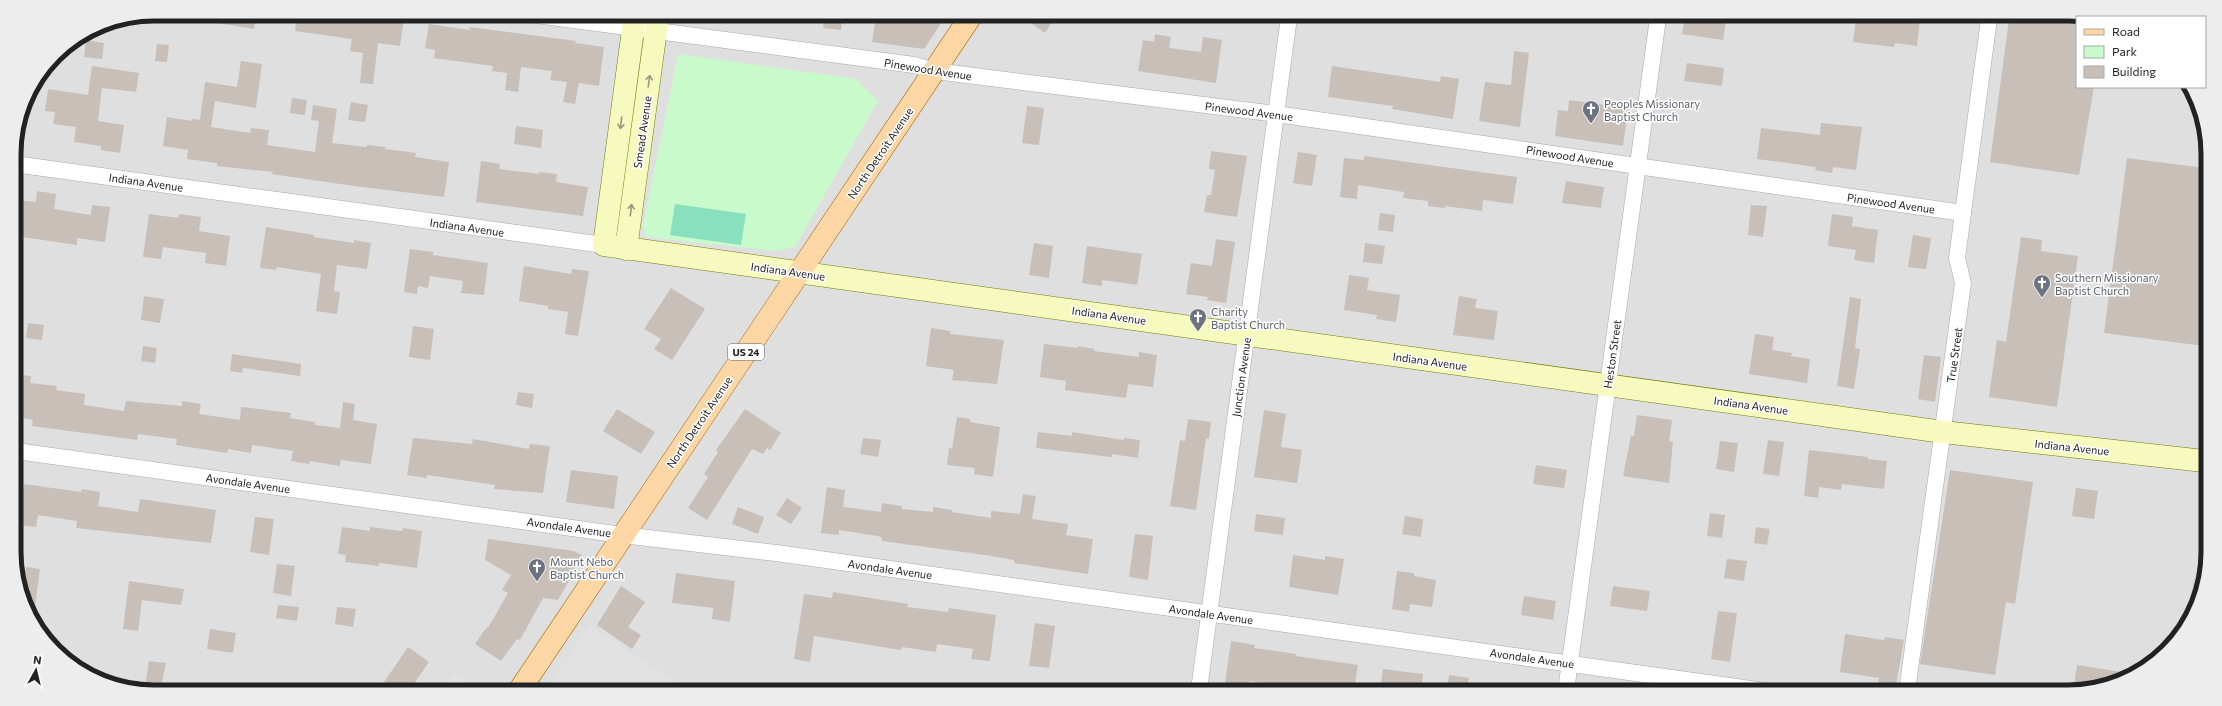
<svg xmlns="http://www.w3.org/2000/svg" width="2222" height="706" font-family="Commissioner,sans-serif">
<rect width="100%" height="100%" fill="#f2efe9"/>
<path fill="#e0dfdf" d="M154,14L2077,19V87H2186L2205,127L2203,589L2185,630L2153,663L2121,681L2077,692L117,687L76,669L49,645L17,579L14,145L28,92L55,55L101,25Z"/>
<path fill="#c8facc" d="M678,54L856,79L878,101L795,247L775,251L647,237L643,226Z"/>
<path fill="#88e0be" d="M675,204L746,214L741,245L670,235Z"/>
<g fill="#e2e2e2">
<path d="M589,625L679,684L676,688H559L551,683Z"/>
<path d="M453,673L475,688H444Z"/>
</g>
<g fill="#c7bfb8">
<path d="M212,14H256L254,29L211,22Z"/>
<path d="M297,14H357L404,18L400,46L378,43L373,84L360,83L363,53L350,51L352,39L295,31Z"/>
<path d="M825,16H843L841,30L823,28Z"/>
<path d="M876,16H893L942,22L924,49L872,42Z"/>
<path d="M1021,16H1056L1045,33Z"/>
<path d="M1685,18L1726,21L1723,40L1682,34Z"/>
<path d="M1856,18H1920L1917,46L1895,43L1894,47L1853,42Z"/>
<path d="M2009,19H2077V87H2094L2079,175L1990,162Z"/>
<path d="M429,24L469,30L470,27L576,41L575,43L604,47L599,86L579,83L575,104L563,102L567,82L550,80L552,71L521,67L518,92L505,90L507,73L492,71L493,66L434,58L435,50L425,48Z"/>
<path d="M1155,34L1171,37L1169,48L1201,52L1203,37L1222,40L1216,83L1138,71L1143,40L1154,42Z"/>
<path d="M86,40L104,43L102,59L84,57Z"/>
<path d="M157,44L169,45L167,62L155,61Z"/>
<path d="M1514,51L1529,53L1520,127L1479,121L1485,82L1511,85Z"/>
<path d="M241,61L262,64L256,108L215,101L211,127L250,133L251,128L269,130L267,145L315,152L319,121L311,120L313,105L337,109L332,143L366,147L367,145L386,147L385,149L416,153L415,157L449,162L444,197L354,186L272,174L273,172L217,166V163L187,159L188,150L163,146L167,117L192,121V119L200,120L205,82L237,87Z"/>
<path d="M1687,63L1724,68L1722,86L1684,81Z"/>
<path d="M92,66L139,73L136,92L102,88L98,121L124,125L120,153L101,150V146L74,142L76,127L53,124L55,112L45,111L48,89L88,95Z"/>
<path d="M1332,66L1440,82L1441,76L1459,79L1453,119L1392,109L1393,106L1328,97Z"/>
<path d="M292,98L307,100L305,115L290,113Z"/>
<path d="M1569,100L1628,108L1623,146L1555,136L1558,110L1568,111Z"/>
<path d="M351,102L368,105L365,122L348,120Z"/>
<path d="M1027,106L1044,108L1039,145L1022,143Z"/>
<path d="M1821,123L1862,127L1856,170L1833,167L1832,173L1815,170L1816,167L1757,159L1761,128L1820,135Z"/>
<path d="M516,126L543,130L541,148L514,144Z"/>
<path d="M1211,151L1247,156L1237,217L1204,212L1207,195H1211L1215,170L1209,169Z"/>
<path d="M1298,152L1317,155L1312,186L1293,183Z"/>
<path d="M1364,156L1517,177L1513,204L1483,200L1482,211L1445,206V208L1428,206V201L1403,198L1404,192L1358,185L1357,199L1340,197L1344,158L1364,160Z"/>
<path d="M2127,158L2205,168L2204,346L2104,333Z"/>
<path d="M481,161L500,164L499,169L539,174V172L557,174L556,182L588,187L583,216L476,202Z"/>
<path d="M1566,181L1604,187L1601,208L1562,203Z"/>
<path d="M37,191L56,194L54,209L91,215L92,205L110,207L105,242L77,238V245L15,236V200L36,202Z"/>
<path d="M1751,205L1767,206L1763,237L1748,235Z"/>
<path d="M1380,213L1395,215L1393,232L1378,230Z"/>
<path d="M149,214L178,218L179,214L201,217L199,231L230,236L226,266L205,263L206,253L163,247L161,259L143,257Z"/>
<path d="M1832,214L1853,217L1852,226L1878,230L1874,263L1854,260L1856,250L1828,246Z"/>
<path d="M266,227L314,235V237L354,243V240L371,243L367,269L337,265L334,291L340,292L337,314L316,311L321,274L277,267L276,270L260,268Z"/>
<path d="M1913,235L1931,238L1926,269L1908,267Z"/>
<path d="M2021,237L2042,240L2041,251L2078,256L2057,407L1989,397L1997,340L2006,342Z"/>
<path d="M1216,239L1235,242L1226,303L1207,300L1208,297L1186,294L1191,263L1212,266Z"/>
<path d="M1034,243L1053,246L1049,278L1029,275Z"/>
<path d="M1365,243L1385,246L1382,264L1363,262Z"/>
<path d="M1087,246L1142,254L1137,285L1102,280V286L1082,283Z"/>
<path d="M410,249L433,252V255L488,263L484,295L461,293L463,281L430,276L428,288L418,286L417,294L404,292Z"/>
<path d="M524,266L571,274L572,269L589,271L578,336L565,334L568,312L548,309V306L519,301Z"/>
<path d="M1349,275L1369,278L1367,290L1400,295L1396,322L1376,319L1377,315L1344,310Z"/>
<path d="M671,288L705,309L672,360L654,349L661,339L644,329Z"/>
<path d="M144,296L164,299L160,323L141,320Z"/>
<path d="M1459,296L1477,299L1475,308L1498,311L1494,340L1453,335Z"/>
<path d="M1850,297L1861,299L1855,348L1860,349L1854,389L1837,386Z"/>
<path d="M28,323L44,325L42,340L26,338Z"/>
<path d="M413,326L434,329L430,360L409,357Z"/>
<path d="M931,328L950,331V334L1004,340L997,384L952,380L954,370L926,366Z"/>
<path d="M1755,334L1774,337L1772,350L1792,353L1791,356L1810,359L1807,383L1749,374Z"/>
<path d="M1044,344L1078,348V346L1094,349V351L1139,357V352L1157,355L1153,387L1128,384L1126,398L1065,390L1066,381L1040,377Z"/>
<path d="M143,346L157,348L155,363L141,361Z"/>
<path d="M232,354L301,364L300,376L243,368L242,373L230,371Z"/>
<path d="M1924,355L1941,357L1935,402L1918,399Z"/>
<path d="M16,374L31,376L30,383L57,386L56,390L85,394L84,405L124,411L126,401L182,406V401L201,404L199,414L240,420L241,407L291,413L290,418L315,422V425L340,428L343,402L355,404L353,420L377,424L371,464L341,460L340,466L310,461L309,464L291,461L293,451L252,445L251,453L228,449L227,453L176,445L177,439L138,434L137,440L32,426L33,420L16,417Z"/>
<path d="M518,392L534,394L532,408L516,405Z"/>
<path d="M617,409L655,432L641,454L603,431Z"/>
<path d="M745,409L781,433L770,450L767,448L763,454L752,449L707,520L688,508L708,477L704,474L718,452L716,450Z"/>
<path d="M1264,410L1286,414L1281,447L1302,450L1297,483L1254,477Z"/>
<path d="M1637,415L1672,420L1669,441L1673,442L1669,483L1623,476L1631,436H1634Z"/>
<path d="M957,417L970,419V422L1000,427L993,477L974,474L975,468L947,465L949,448L952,449Z"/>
<path d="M1188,419L1211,422L1209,439L1206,438L1196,510L1170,506L1180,440L1185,441Z"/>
<path d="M1038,432L1072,436V432L1124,440V438L1140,440L1138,458L1112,454V457L1036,448Z"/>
<path d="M413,438L472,444L473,439L529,449L530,444L550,446L543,493L494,489L495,485L427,475V478L407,475Z"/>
<path d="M863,438L881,440L878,457L860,454Z"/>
<path d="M1768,440L1784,442L1779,476L1763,474Z"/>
<path d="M1720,441L1738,443L1734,472L1716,469Z"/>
<path d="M1809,450L1868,457V459L1887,461L1884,489L1842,484L1841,490L1819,487L1818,498L1804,496Z"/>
<path d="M1536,465L1567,470L1564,488L1533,484Z"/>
<path d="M571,470L618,476L614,509L566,502Z"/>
<path d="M1950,470L2033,482L2015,604L2006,602L1995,675L1920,664Z"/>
<path d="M24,484L81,492L82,489L100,492L98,506L138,512L140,499L216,510L211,543L76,528L77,521L38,515L36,527L18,525Z"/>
<path d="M827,487L845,490L843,507L881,512L882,503L902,506V509L933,512V507L952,510V512L991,518V511L1020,514L1023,494L1036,496L1032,519L1068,524L1066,535L1093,539L1088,574L1014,563V560L985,555L882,541V538L878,536L839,530V535L821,533Z"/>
<path d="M2076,488L2098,491L2094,519L2072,516Z"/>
<path d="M787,498L802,508L791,524L776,515Z"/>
<path d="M738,507L764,517L758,534L732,524Z"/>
<path d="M1710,513L1725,515L1722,538L1707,536Z"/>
<path d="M1256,514L1285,518L1283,535L1254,531Z"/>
<path d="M1405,516L1423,519L1421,537L1402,534Z"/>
<path d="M255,517L274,519L269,555L250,552Z"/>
<path d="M342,527L370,531V527L402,531L403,528L422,531L417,568L379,563V566L345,562L346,555L338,554Z"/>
<path d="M1756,527L1770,529L1767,545L1754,543Z"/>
<path d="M1135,534L1153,536L1148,580L1129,577Z"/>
<path d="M488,539L574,551L583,556L558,600L543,598L520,640L517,639L501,661L475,644L487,627L488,628L508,593L502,590L511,575L485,560Z"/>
<path d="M1293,555L1325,560V556L1344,559L1338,595L1289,587Z"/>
<path d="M1727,559L1747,561L1744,581L1724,578Z"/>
<path d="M277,564L295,566L291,596L273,593Z"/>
<path d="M26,567L40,569L34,614L22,591Z"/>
<path d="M1397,571L1414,573V576L1436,580L1432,607L1410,604L1409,612L1392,609Z"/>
<path d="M676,573L735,581L730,622L712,619L713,608L672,603Z"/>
<path d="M129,581L184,589L181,605L142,600L138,631L123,629Z"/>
<path d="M621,586L645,602L628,627L641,635L632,649L597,625Z"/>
<path d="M1613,586L1650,591L1647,611L1610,606Z"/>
<path d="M833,592L908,604L907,607L948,612L949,608L996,615L990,661L971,659L973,649L937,644L936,652L902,647L901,650L814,636L810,662L794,659L804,594L832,598Z"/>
<path d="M1524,596L1556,601L1553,620L1521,615Z"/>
<path d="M278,605L299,607L297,621L276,618Z"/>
<path d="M337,607L356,609L353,627L335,624Z"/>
<path d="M1718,611L1737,613L1730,662L1711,659Z"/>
<path d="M1035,623L1055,626L1049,668L1029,666Z"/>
<path d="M210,629L236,633L233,653L207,649Z"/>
<path d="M1845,634L1884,640L1885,637L1904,640L1896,685L1878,682L1879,678L1840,672Z"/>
<path d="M1231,641L1255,645L1254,648L1296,654V656L1358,665L1354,690H1316L1250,681L1249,690H1224Z"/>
<path d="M408,647L429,662L411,688H380Z"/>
<path d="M149,661L166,663L161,687H145Z"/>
<path d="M2077,665L2135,674L2121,681L2073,692Z"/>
<path d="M1383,669L1423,674L1421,690H1380Z"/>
<path d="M1449,675L1469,678L1467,690H1447Z"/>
</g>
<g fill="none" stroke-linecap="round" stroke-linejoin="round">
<g stroke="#a9a9a9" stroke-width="17">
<g id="street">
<path d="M536,15L914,65L935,71L1276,114L1963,213"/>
<path d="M14,164L604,245"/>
<path d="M16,451L622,535L776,553L1765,691"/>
<path d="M2201,592L2203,580"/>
<path d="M1199,690L1289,17"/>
<path d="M1566,691L1658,18"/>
<path d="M1907,691L1963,283L1957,258L1989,19"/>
</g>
</g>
<g stroke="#707d05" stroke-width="23">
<g id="secondary">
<path d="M635,15L604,245L1943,432L2204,461"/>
<path d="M626,249L658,15"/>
</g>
</g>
<g stroke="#a06b00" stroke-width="23">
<path id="primary" d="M521,688L971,16"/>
</g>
<use href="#street" stroke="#fff" stroke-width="16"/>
<use href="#secondary" stroke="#f7fabf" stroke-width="22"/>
<use href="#primary" stroke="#fcd6a4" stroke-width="22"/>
</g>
<defs><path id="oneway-shaft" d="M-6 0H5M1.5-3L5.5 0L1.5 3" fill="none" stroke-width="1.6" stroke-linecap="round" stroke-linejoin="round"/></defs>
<g stroke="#979978">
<use href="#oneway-shaft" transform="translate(649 81) rotate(-82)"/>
<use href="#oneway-shaft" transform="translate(621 123) rotate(97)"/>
<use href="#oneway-shaft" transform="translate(631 210) rotate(-83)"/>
</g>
<defs>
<g id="church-pin" transform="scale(0.9)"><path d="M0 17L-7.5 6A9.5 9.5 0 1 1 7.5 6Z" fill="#6b7280" stroke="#fff"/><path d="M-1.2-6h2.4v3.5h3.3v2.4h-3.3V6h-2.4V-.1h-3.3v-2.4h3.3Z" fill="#fff"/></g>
</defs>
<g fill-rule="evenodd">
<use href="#church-pin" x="1591" y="109"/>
<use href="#church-pin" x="2042" y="283"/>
<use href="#church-pin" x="1198" y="317"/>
<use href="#church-pin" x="537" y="567"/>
</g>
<g text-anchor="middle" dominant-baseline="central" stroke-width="3" stroke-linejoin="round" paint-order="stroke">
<rect fill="#fff" stroke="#646464" stroke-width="1" x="728" y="344" width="36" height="16" rx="3"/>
<g font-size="10" font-weight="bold" fill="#222">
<text x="746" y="352">US 24</text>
</g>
<g font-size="11" fill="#222" stroke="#fff">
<text transform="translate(928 69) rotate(9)">Pinewood Avenue</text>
<text transform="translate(1249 111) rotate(7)">Pinewood Avenue</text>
<text transform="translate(642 132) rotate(-82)">Smead Avenue</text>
<text transform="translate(880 153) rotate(-56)">North Detroit Avenue</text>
<text transform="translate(1570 156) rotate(9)">Pinewood Avenue</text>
<text transform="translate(146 182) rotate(8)">Indiana Avenue</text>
<text transform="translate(1891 203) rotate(8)">Pinewood Avenue</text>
<text transform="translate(467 227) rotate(8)">Indiana Avenue</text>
<text transform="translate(788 271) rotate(8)">Indiana Avenue</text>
<text transform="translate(1109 315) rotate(8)">Indiana Avenue</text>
<text transform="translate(1612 354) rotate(-82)">Heston Street</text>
<text transform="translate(1954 355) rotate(-82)">True Street</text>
<text transform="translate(1430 361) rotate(8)">Indiana Avenue</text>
<text transform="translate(1241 377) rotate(-82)">Junction Avenue</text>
<text transform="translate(1751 405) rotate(8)">Indiana Avenue</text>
<text transform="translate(699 422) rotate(-56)">North Detroit Avenue</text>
<text transform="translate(2072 447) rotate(6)">Indiana Avenue</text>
<text transform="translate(248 483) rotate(8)">Avondale Avenue</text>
<text transform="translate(569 527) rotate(8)">Avondale Avenue</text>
<text transform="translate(890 569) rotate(8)">Avondale Avenue</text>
<text transform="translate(1211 614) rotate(8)">Avondale Avenue</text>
<text transform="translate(1532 658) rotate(8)">Avondale Avenue</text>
</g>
<g font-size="11" fill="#5b616d" stroke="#fff" text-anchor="start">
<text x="1604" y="103">Peoples Missionary<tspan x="1604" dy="13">Baptist Church</tspan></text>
<text x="2055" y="277">Southern Missionary<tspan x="2055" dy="13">Baptist Church</tspan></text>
<text x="1211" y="311">Charity<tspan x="1211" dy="13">Baptist Church</tspan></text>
<text x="550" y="561">Mount Nebo<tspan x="550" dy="13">Baptist Church</tspan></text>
</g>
</g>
<path d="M0 0H2222V706H0ZM154 21H2068A133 133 0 0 1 2201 154V552A133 133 0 0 1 2068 685H154A133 133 0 0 1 21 552V154A133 133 0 0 1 154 21Z" fill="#ededed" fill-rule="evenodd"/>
<path fill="none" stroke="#222" stroke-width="5" d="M154 21H2068A133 133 0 0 1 2201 154V552A133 133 0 0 1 2068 685H154A133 133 0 0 1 21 552V154A133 133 0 0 1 154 21Z"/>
<rect x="2076" y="16" width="130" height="72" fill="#ffffff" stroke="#a7a7a7"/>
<rect x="2084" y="29" width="20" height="6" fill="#fcd6a4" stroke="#a7a7a7"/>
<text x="2112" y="36" font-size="12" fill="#222222">Road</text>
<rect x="2084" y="46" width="20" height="12" fill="#c8facc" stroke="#a7a7a7"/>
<text x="2112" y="56" font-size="12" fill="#222222">Park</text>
<rect x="2084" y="66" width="20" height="12" fill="#c7bfb8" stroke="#a7a7a7"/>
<text x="2112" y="76" font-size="12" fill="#222222">Building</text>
<g transform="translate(36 670) rotate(8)" stroke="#ffffff" stroke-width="3" paint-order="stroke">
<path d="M0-3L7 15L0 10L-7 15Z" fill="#222222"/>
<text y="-6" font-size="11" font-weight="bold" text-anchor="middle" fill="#222222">N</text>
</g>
</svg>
